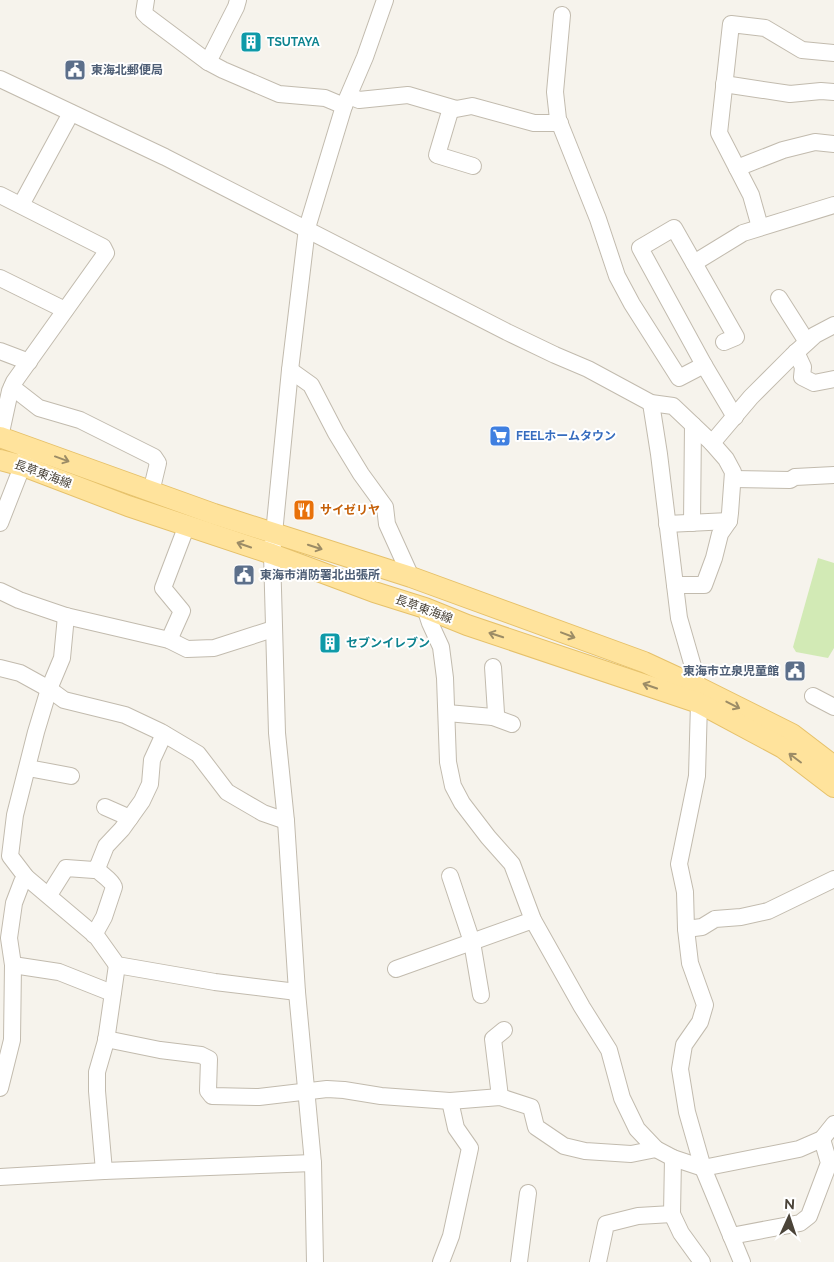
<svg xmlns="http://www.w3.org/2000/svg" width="834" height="1262" font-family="Raleway,'Noto Sans JP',sans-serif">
<rect width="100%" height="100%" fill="#f6f3ec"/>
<path fill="#d2eab5" d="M818,558L834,563V648L828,658L796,652L793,647Z"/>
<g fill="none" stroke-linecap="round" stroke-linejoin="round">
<g stroke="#c2bbae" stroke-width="18">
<g id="minor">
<path d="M146,0L144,13L148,17L208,62L223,70L279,94L325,98L344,106"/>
<path d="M562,15L555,92L558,119L598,219L617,276L632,304L679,378L704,365"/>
<path d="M208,62L236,7L238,0"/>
<path d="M0,79L165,157L507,332L555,355L588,369L651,403L673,406L712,443L726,459L733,472L730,513L729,521L720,534L714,558L704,585H675"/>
<path d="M724,84L790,94L821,91L834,92"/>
<path d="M349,96L359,100L408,95L456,109L472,106L534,123H560"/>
<path d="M451,108L437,155L473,166"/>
<path d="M737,168L783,150L815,142L834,144"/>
<path d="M0,195L103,247L106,253L14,382L10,391L0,437"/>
<path d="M21,205L71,113"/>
<path d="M760,227L751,195L719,133L731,24L765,28L802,50L834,53"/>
<path d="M694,263L743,233L834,205"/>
<path d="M0,278L65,310"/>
<path d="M779,298L807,342"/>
<path d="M724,342L736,337L674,228L640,248L704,365L735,417"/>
<path d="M0,351L29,362"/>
<path d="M796,352L803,367L802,377L814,383L834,379"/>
<path d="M290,370L311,385L336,433L361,474L385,507L387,524L411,577"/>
<path d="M12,387L39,408L80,420L154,457L158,463L151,492"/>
<path d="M651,403L659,454L679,618L694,670L698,687L699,703L697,776L679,864L685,892L686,929L690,963L705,1005L700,1022L684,1045L680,1069L687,1112L703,1168L742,1262"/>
<path d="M712,443L751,397L792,356L815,335L834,325"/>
<path d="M733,479L790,480L795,477L834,475"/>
<path d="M0,523L27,454"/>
<path d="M692,523L693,425"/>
<path d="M667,524L729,521"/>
<path d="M0,591L19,600L66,616L169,640L187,649L214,648L273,629"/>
<path d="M425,608L430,623L441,647L445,678L448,762L453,786L462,803L488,837L512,864L533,920L582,1007L609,1050L622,1098L637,1129L656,1149L673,1158L703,1168L799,1149L822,1139L834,1124"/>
<path d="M66,616L62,658L49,689L36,732L15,815L10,856L26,877L97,937L117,965L215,982L297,992"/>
<path d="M169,640L182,611L163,588L187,525"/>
<path d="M493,667L496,713L493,717"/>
<path d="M0,668L20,673L49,689L64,700L125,715L161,732L198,754L227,792L263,813L286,821"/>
<path d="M813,696L834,707"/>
<path d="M447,713L493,717L512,724"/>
<path d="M28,768L71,776"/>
<path d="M105,807L130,818"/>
<path d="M450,876L472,942L481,995"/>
<path d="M49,895L66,868L94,870L98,866L106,846L122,829L142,801L150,784L152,760L164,734"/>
<path d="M686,929L702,927L715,919L741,917L768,911L834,879"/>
<path d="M94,935L104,917L114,887C111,879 101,875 96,868"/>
<path d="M13,965L59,972L107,991L113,992"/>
<path d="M396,969L533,920"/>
<path d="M106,1039L160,1050L201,1055L209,1059L208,1091L212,1096L259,1097L327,1089L344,1090L381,1096L450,1101L500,1097L531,1107L536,1127L564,1146L585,1151L631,1154L656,1149"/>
<path d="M0,1088L12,1040L13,965L9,938L14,903L22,882L26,877"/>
<path d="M500,1097L493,1039L504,1030"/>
<path d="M104,1171L97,1091V1072L106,1041L117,965"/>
<path d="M0,1177L104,1171L313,1163"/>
<path d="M672,1214L681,1233L702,1262"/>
<path d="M731,1236L800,1223L809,1216L829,1163L822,1139"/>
<path d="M315,1262L313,1163L297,992L286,821L277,733L272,554L290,370L307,228L344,106L365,57L385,0"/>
<path d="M441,1262L451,1236L470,1148L456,1128L450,1101"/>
<path d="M519,1262L528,1193"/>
<path d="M598,1262L606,1224L638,1216L672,1214L673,1158"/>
</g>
</g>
<g stroke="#e6c16a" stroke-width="22">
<g id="major">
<path d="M0,437L214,514L411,577L644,662L698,687L792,734L834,766"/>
<path d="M0,460L23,466L128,506L272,554L374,592L425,608L467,625L699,703L783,748L834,787"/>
</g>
</g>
<use href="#minor" stroke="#fff" stroke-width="16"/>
<use href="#major" stroke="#ffe39c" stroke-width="20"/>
</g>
<defs><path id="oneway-shaft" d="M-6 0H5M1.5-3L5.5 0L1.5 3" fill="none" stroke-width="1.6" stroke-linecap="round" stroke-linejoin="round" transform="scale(1.25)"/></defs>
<g stroke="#9c8c66">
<use href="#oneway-shaft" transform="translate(62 459) rotate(20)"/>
<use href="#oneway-shaft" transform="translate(244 545) rotate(-161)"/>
<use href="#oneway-shaft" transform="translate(315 547) rotate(18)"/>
<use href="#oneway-shaft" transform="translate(496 635) rotate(-162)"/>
<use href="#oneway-shaft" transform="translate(568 635) rotate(21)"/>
<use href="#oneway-shaft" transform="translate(650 686) rotate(-161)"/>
<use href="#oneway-shaft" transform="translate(733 705) rotate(27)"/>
<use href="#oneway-shaft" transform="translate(795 758) rotate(-143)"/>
</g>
<defs>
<g id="building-square" transform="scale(1.125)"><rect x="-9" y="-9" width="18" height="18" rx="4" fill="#0f9aa8" stroke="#fff"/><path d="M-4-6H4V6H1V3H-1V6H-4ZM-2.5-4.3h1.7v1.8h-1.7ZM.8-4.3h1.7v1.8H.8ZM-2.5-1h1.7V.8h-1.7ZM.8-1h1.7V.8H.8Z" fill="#fff"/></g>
<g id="civic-square" transform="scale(1.125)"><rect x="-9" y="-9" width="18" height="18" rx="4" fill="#5c6f8a" stroke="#fff"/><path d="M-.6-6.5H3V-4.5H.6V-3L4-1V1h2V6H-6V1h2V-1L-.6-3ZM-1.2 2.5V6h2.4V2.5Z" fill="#fff"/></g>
<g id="supermarket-square" transform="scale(1.125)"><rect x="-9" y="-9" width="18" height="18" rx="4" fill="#3f7fe0" stroke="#fff"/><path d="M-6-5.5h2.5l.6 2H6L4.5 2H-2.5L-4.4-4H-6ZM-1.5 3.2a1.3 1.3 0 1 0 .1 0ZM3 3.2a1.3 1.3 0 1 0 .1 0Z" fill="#fff"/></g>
<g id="restaurant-square" transform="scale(1.125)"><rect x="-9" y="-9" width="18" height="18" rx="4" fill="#e8710a" stroke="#fff"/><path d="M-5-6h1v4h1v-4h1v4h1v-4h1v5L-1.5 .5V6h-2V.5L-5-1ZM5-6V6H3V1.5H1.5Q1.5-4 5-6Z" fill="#fff"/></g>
</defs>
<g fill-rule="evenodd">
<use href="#building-square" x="251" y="42"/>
<use href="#civic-square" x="75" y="70"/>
<use href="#supermarket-square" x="500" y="436"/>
<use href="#restaurant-square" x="304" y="510"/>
<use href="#civic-square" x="244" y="575"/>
<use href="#building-square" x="330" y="643"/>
<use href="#civic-square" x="795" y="671"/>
</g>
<g text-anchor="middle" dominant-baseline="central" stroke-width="4" stroke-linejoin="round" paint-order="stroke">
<g font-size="12" font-weight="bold" fill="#0d838f" stroke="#fff" text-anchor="start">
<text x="267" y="42">TSUTAYA</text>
<text x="346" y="643">セブンイレブン</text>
</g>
<g font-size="12" font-weight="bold" fill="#4e5e75" stroke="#fff" text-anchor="start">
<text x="91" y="70">東海北郵便局</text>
<text x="260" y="575">東海市消防署北出張所</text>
<text x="779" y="671" text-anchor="end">東海市立泉児童館</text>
</g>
<g font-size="12" font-weight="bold" fill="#366cbe" stroke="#fff" text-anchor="start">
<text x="516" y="436">FEELホームタウン</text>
</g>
<g font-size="12" fill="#4b4439" stroke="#fff">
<text transform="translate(43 474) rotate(20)">長草東海線</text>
<text transform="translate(424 609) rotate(20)">長草東海線</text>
</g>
<g font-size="12" font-weight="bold" fill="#c56008" stroke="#fff" text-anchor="start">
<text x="320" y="510">サイゼリヤ</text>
</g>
</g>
<g transform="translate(789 1217) rotate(3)" stroke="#ffffff" stroke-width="4" paint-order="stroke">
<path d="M0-4L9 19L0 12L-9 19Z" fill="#4b4439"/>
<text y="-8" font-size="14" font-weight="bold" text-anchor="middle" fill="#4b4439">N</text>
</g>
</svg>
